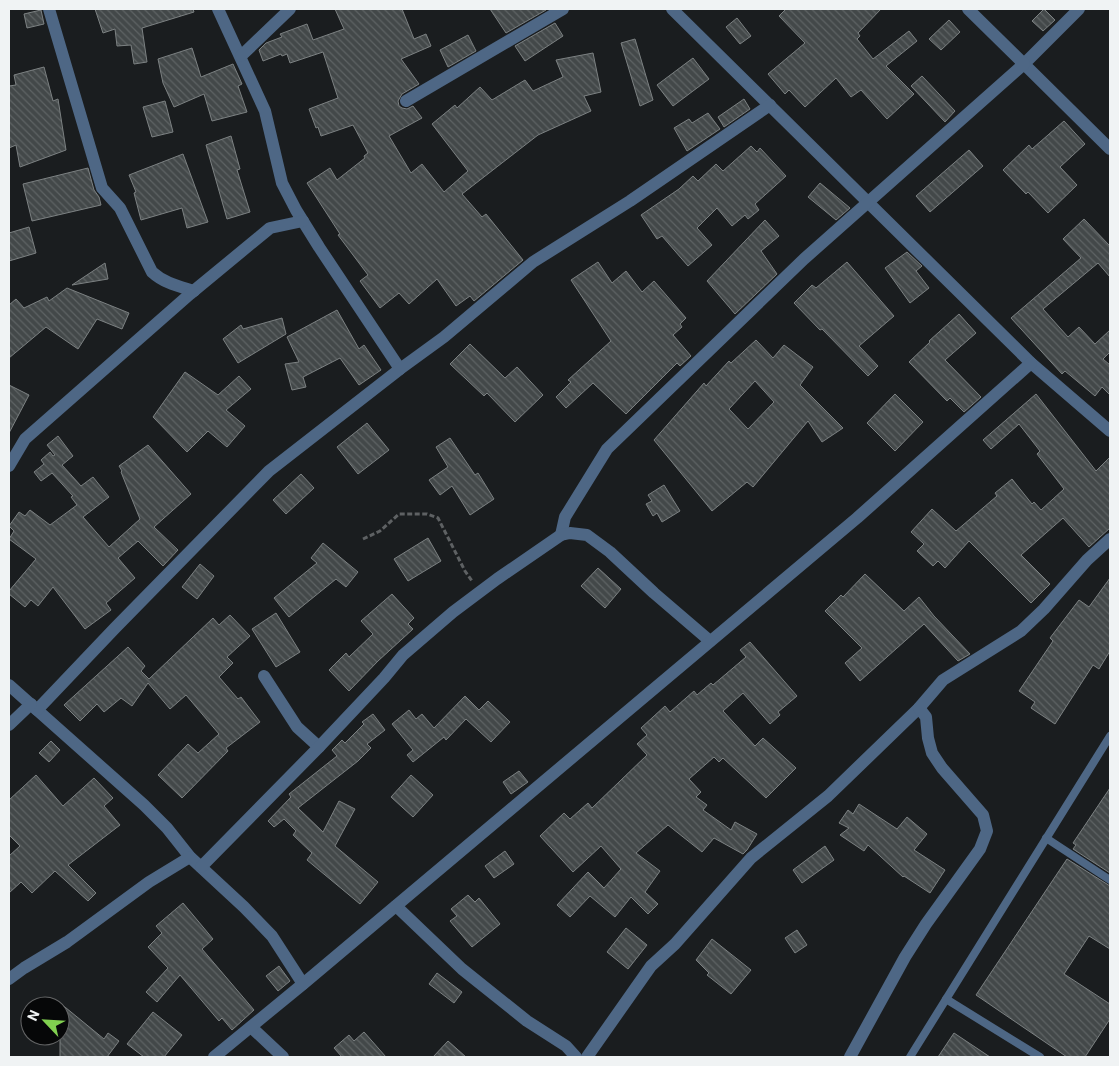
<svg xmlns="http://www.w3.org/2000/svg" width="1119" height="1066" font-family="Roboto,sans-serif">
<defs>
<pattern id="building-back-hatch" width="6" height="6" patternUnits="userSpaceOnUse" patternTransform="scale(1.25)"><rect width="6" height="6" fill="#434849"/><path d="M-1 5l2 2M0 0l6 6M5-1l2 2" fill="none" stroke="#5e6364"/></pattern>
</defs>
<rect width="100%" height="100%" fill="#1a1d1f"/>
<g fill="url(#building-back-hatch)" stroke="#7c8182" fill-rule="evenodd">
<path d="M95,9H193L194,12L142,28L147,62L134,64L131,45L117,46L115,29L103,33Z"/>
<path d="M335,9H402L414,39L426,34L431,46L401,59L419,84L402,94L398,101L399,106L402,108L407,109L413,106L422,118L389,136L411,173L422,164L444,192L468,171L432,124L455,105L457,108L480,87L492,100L525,80L533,91L563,77L556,60L593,53L601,92L584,96L591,111L538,135L462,194L482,217L486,214L523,260L474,301L470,296L456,306L437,279L409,304L399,293L380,308L360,281L368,275L338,235L340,234L307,183L330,168L337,180L365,158L364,156L368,153L353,125L321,136L318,127L316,128L309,109L338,98L323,52L290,63L287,54L282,56L281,54L263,61L259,50L266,43L282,37L280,34L307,24L313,40L344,29Z"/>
<path d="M490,9H545L546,10L506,33Z"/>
<path d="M786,9H881L858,33L860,36L857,39L873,59L909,31L917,41L886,66L914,94L887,119L861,90L851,97L836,78L805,107L789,90L785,94L768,74L805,43L779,16Z"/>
<path d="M1044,9L1055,20L1043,31L1032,21Z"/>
<path d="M41,10L44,24L27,28L24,14Z"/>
<path d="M737,18L751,36L740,44L726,27Z"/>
<path d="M949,20L960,32L941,50L929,39Z"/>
<path d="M555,23L563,36L525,61L515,46Z"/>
<path d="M468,35L476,51L448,67L440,50Z"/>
<path d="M635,39L653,100L640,106L621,43Z"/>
<path d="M192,48L201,77L233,64L242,84L238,86L247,112L212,121L204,94L174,107L163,83L158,59Z"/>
<path d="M693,58L709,79L673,106L657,85Z"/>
<path d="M44,67L53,101L58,99L66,150L20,167L16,145L9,148V86L16,85L14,75Z"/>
<path d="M922,76L955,111L945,122L911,86Z"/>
<path d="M744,99L750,109L724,127L718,117Z"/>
<path d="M165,101L173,132L152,137L143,107Z"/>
<path d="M708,113L720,129L687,151L674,128L689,119L692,123Z"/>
<path d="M1064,121L1085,144L1060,167L1077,185L1048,213L1028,192L1026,194L1003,170L1029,145L1032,149Z"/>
<path d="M231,136L240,169L237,170L250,212L227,219L206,145Z"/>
<path d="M751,146L757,152L760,148L786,176L755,204L759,210L748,219L745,215L732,226L717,208L697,228L712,245L688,266L662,236L657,239L641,215L679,189L693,176L698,181L716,164L723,171Z"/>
<path d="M969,150L983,166L930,212L916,196Z"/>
<path d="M183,154L208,222L187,228L182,208L141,220L134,193L136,192L129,175Z"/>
<path d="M88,168L94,190L99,197L101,205L32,221L23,184Z"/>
<path d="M820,183L850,208L836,220L808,197Z"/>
<path d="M1084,219L1110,246V277L1098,263L1043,309L1068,337L1079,327L1095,344L1110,330V352L1103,359L1110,365V395L1102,387L1095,396L1065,371L1062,374L1011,318L1081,258L1063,239Z"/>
<path d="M765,220L779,236L761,251L777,274L735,314L707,281Z"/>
<path d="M29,227L36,253L9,261V233Z"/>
<path d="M907,252L922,266L916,271L929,288L910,303L885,268Z"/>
<path d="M598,262L612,283L626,271L642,292L654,281L686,318L680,324L682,327L673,335L691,356L680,366L677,363L626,414L593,383L566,408L556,397L571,382L568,380L611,341L571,280Z"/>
<path d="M847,262L894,316L859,346L878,366L868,376L822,329L820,330L794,303L812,285L816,288Z"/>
<path d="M105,263L108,279L72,285Z"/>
<path d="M67,288L129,313L122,329L97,319L78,349L46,327L9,358V305L16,299L24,308L47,297L49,301Z"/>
<path d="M337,310L359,349L364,345L381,370L359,385L340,358L303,377L306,387L292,390L285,364L299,362L287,337Z"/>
<path d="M959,314L976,333L945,360L981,397L964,412L950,398L947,401L909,362L930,342L929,341Z"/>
<path d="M282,318L286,334L238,363L223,339L241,325L243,329Z"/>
<path d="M756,340L773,358L784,345L813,367L800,385L843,428L822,442L808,421L753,487L747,482L712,511L654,440L704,383L706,386L729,361L731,363ZM755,381L774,402L748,429L729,409Z"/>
<path d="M470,344L505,378L517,367L543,395L515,422L487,393L484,396L450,364Z"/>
<path d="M185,372L218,395L239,376L251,389L226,410L245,426L227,447L208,431L187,452L153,417Z"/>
<path d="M9,385L29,395L9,433Z"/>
<path d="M895,394L923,422L895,451L867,423Z"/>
<path d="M1036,394L1096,471L1110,457V528L1089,547L1063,518L1021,555L1050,584L1031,603L969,541L945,568L938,561L933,566L917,551L924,544L911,532L932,509L956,531L997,496L995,493L1012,479L1032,504L1034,502L1041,510L1064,489L1037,454L1040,451L1019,424L991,449L983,440Z"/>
<path d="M367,423L389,450L358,474L337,447Z"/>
<path d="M58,436L73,456L62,465L81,486L93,477L109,497L83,517L109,547L140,519L121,472L122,471L119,466L148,445L191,494L154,527L178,550L163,566L138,541L118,558L135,578L106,603L111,610L85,629L53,587L38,606L31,600L25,607L9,594V591L36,559L9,539L14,531L9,526L19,512L25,516L30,510L50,525L77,505L71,497L73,496L52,473L41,481L34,472L44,464L41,460L50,452L53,456L55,455L47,445Z"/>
<path d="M450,438L475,475L478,473L494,499L470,515L452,486L440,495L429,480L448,467L436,447Z"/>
<path d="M301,474L314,488L286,514L273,500Z"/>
<path d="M664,485L680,511L662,522L657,513L653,516L646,504L652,501L648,495Z"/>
<path d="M428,538L441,561L408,581L394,559Z"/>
<path d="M323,543L358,572L346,587L336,579L289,617L274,598L317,563L311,558Z"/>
<path d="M200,564L214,576L197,599L182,587Z"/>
<path d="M598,568L621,589L605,608L581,586Z"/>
<path d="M865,574L904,611L919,597L934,616L970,654L958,661L924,624L860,681L845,663L862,648L825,611L841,595L843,597Z"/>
<path d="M1110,578V651L1099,669L1093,665L1055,724L1031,708L1035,702L1019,691L1053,641L1050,638L1079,600L1089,607Z"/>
<path d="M392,594L414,618L408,624L413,629L378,661L349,691L329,670L346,653L349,657L373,634L361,621Z"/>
<path d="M276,613L300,652L276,667L252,629Z"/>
<path d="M230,615L250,636L227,657L233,663L219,677L238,699L241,697L260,722L226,748L228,751L182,798L158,775L188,744L198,753L219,734L186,695L170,709L148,683L132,706L121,698L104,712L97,704L80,721L64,705L128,647L145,666L141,671L149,679L213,618L219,625Z"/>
<path d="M750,642L797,696L778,712L780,715L770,724L743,693L723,711L755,746L763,738L796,768L766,798L723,758L719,762L714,757L689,779L701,792L696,797L707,805L703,810L731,830L735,822L757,834L747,850L743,854L714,838L702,852L668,825L636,853L660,871L645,892L658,904L648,914L631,897L615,917L590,896L570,917L557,905L588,872L604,888L621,869L601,846L573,872L540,836L564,813L570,819L588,803L592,808L647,755L637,744L647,735L641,728L665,706L670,712L694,691L697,695L711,683L713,685L746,657L740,650Z"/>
<path d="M465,696L479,710L488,701L510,722L491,742L466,719L446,740L444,737L413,762L407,755L413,750L392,724L409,710L416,719L422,714L434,728Z"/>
<path d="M373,714L385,730L367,744L371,748L358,761L298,808L323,832L339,801L355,809L335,846L378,882L360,904L307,860L312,853L293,835L296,831L284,819L274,827L268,821L291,797L289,794L337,756L332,750L342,740L345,743L364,724L362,722Z"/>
<path d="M51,741L60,750L49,762L39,753Z"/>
<path d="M519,771L528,782L511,794L503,782Z"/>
<path d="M36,775L63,806L94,778L113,798L104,806L120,825L68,865L96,893L88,901L55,871L32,893L21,882L9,893V856L20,846L9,835V800Z"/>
<path d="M411,775L433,795L413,817L391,797Z"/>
<path d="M1110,788V873L1073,849L1076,845L1073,843Z"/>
<path d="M859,804L897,829L907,817L927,834L914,850L945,870L930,893L904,876L903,877L868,845L864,851L840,835L849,828L839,823L848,810L853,814Z"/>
<path d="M825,846L834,860L802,883L793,870Z"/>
<path d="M505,851L514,864L494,878L485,866Z"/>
<path d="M1067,859L1110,886V949L1089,936L1064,974L1110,1004V1019L1085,1057H1067L976,995Z"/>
<path d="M468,895L475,902L479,898L500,924L472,947L450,921L457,916L451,909Z"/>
<path d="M183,903L213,939L202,949L254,1010L232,1030L222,1018L219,1021L180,975L157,1002L146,992L168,968L148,947L162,933L156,926Z"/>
<path d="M626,928L647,945L628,969L607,952Z"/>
<path d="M797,930L807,945L795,953L785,938Z"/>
<path d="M712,939L751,970L731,994L707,975L709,973L696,960Z"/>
<path d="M279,966L290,981L278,991L266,976Z"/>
<path d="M437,973L462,992L454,1003L429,984Z"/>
<path d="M60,1003L104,1039L108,1033L119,1041L107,1057H60Z"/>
<path d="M153,1012L182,1035L164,1057H144L127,1044Z"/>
<path d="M364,1032L386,1057H342L334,1048L349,1035L354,1041Z"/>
<path d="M954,1033L990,1057H938Z"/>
<path d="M448,1041L466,1057H433Z"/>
</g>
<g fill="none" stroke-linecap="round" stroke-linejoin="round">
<path stroke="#5e6163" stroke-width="3" stroke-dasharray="5 2.5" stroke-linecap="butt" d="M363,539L380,531L399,514H427L438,518L465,571L472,581"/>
<g stroke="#4e6785" stroke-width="8">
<path d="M1046,838L1110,880"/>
<path d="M946,999L1040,1057"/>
<path d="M910,1057L1110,736"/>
</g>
<g stroke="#4e6785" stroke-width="12">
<path d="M49,9L102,188L120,208L152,272C164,283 178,286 194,291"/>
<path d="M218,9L265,111L282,183L296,210L319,247L400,369"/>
<path d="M672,9L1031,363L1110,431"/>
<path d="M1079,9L1024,64L1110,149"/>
<path d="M241,56L290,9"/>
<path d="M406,101L563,9"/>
<path d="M9,466L25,439L190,294L270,228L303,221"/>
<path d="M561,535L565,517L607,449L804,259L1024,64L968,9"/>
<path d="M264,676L297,727L319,747"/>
<path d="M9,685L144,805L167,828L190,857L244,907L272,936L303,984"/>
<path d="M37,710L115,628L269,471L400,369L444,337L533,262L630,201L770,105"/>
<path d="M9,725L31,704"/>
<path d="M201,867L319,747L384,678L403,655L453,612L497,579L561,535L570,533L587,535L610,552L654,593L710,641"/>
<path d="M396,906L462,969L527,1021L566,1046L576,1057"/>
<path d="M9,979L24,968L67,942L149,882L190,857"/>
<path d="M251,1027L283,1057"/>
<path d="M214,1057L303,984L857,518L1031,363"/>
<path d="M587,1057L651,966L675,944L751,858L828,796L919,708"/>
<path d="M850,1057L905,957L926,924L980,849L987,831L983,815L942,768L932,753L928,738L926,717L919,708L943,680L1021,631L1044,609L1087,560L1110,539"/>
</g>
</g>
<rect width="1119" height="1066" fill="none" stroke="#f0f3f4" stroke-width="20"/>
<g transform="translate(45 1021) rotate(295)"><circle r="24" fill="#060708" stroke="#646566"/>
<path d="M0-4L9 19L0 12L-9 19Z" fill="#81d050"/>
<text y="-8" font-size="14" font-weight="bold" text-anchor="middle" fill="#f0f3f4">N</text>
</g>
</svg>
